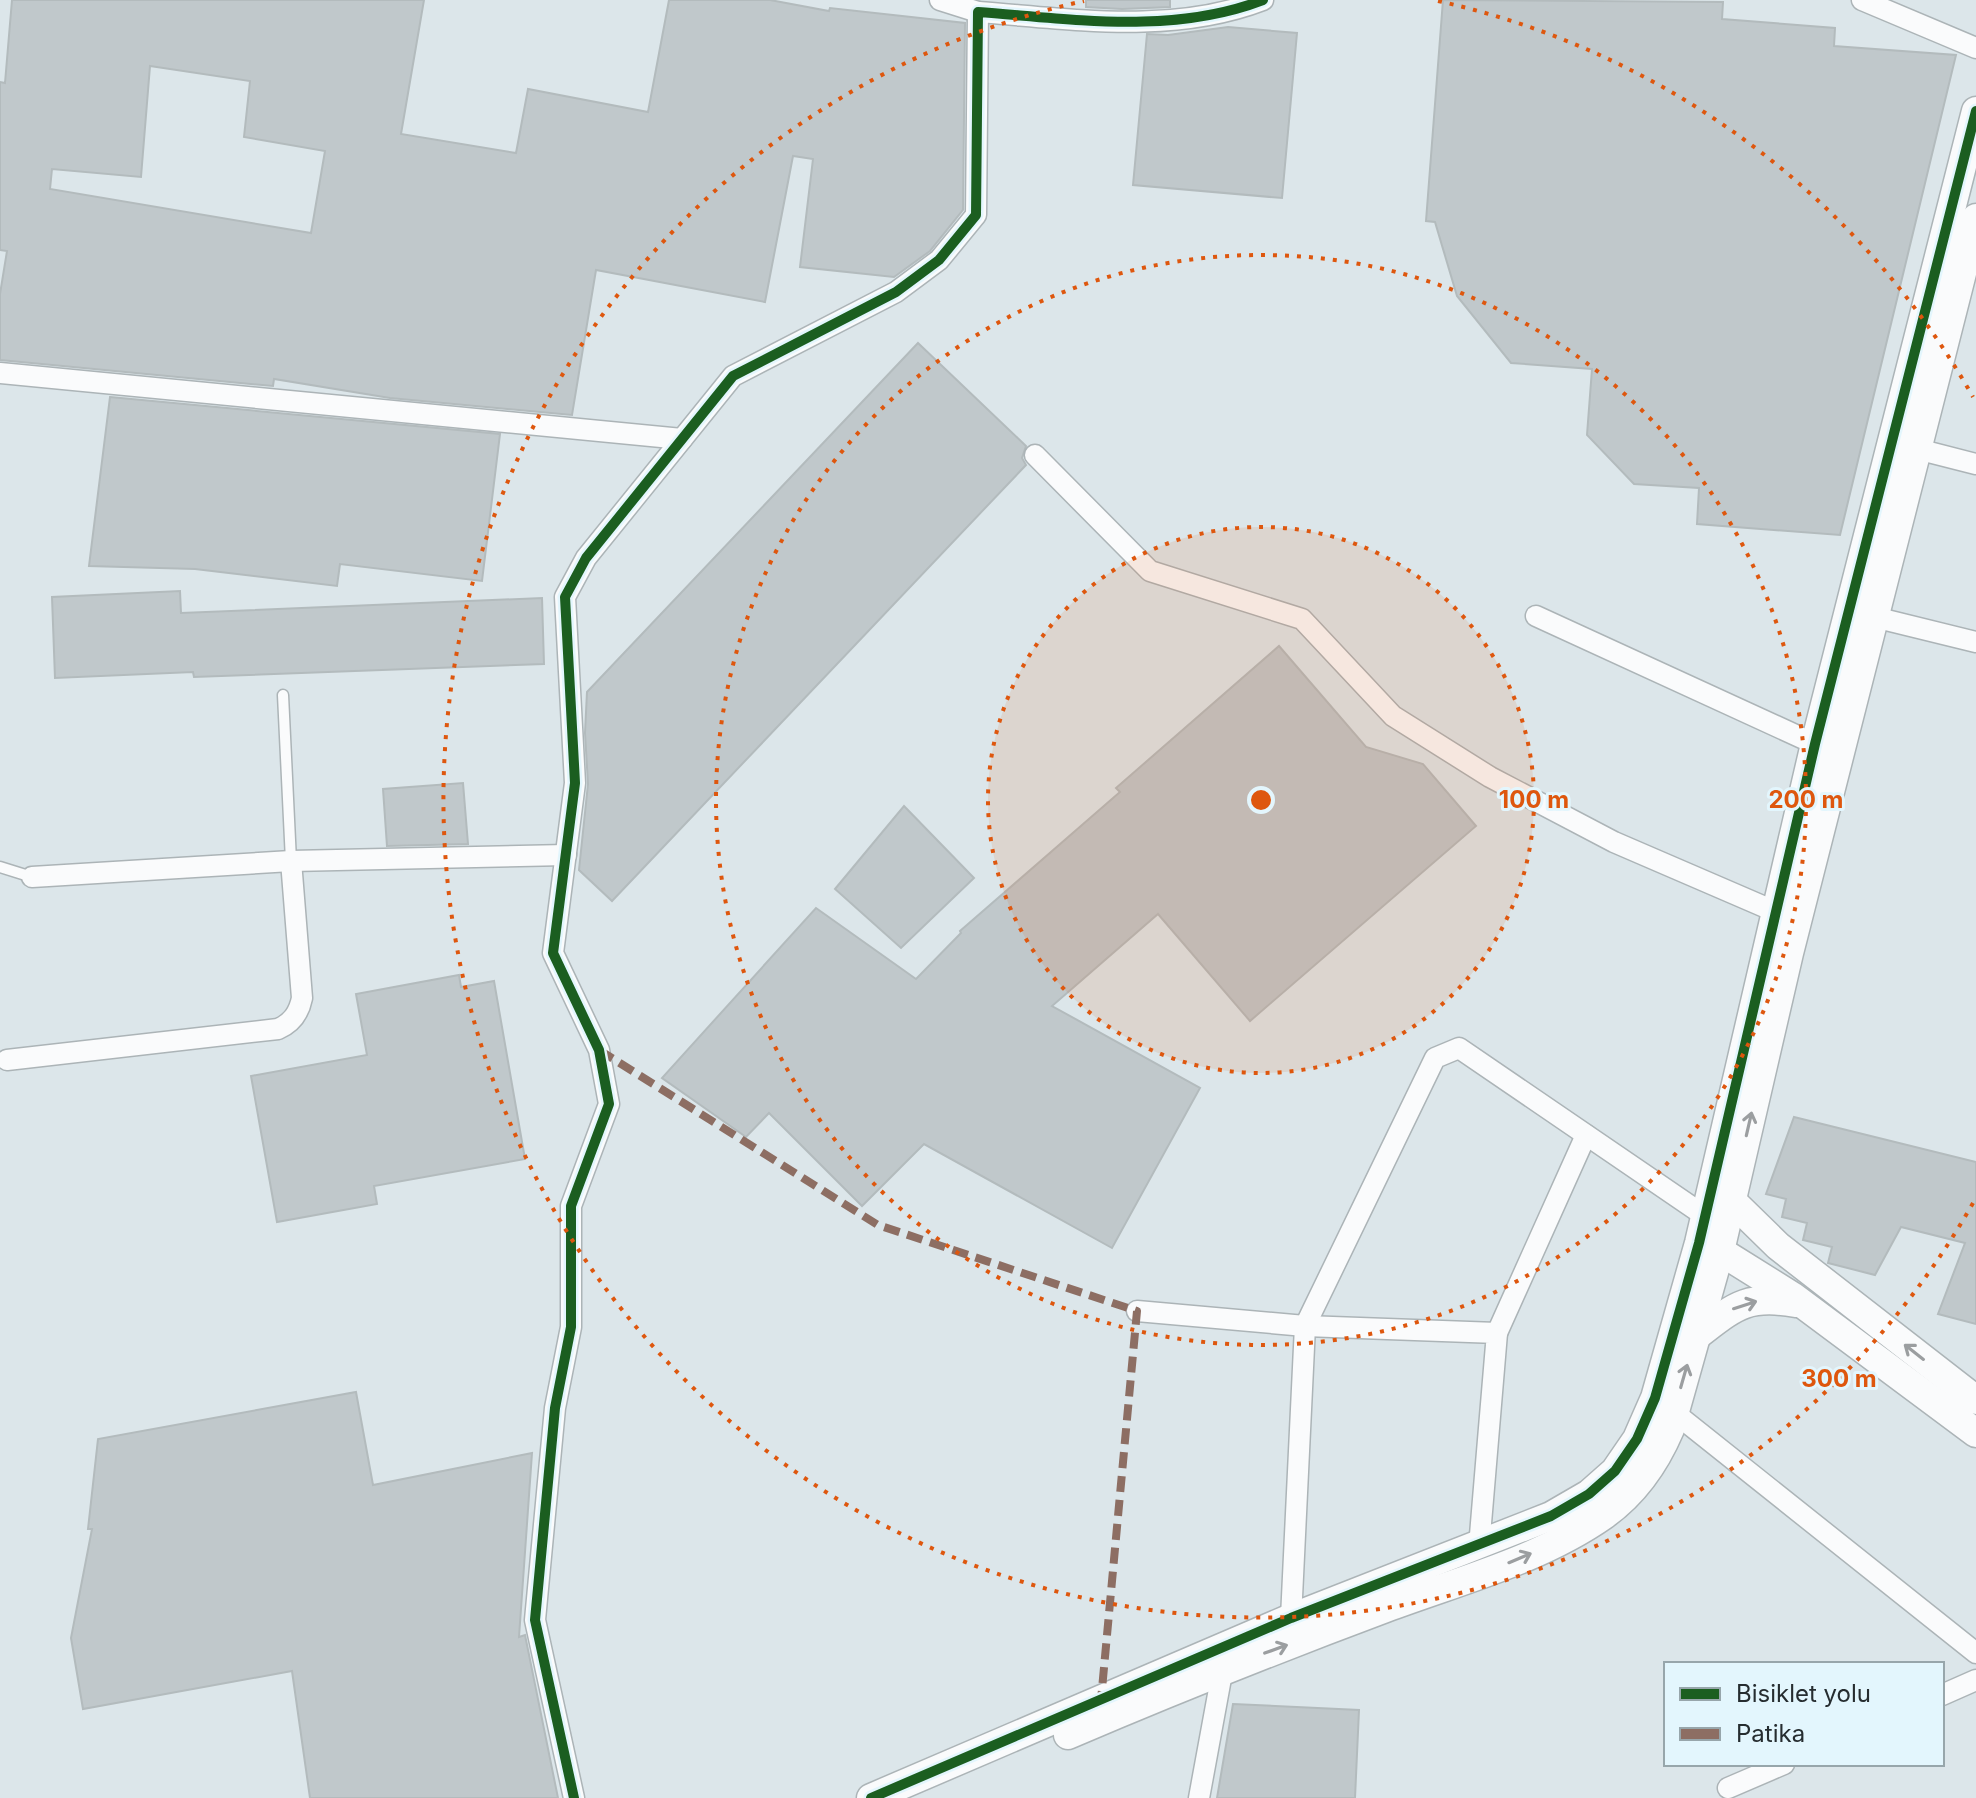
<svg xmlns="http://www.w3.org/2000/svg" width="1976" height="1798" font-family="Inter,sans-serif">
<rect width="100%" height="100%" fill="#dce6ea"/>
<g fill="#c0c8cb" stroke="#b3bbbd" stroke-width="2" fill-rule="evenodd">
<path d="M12,0H424L401,134L516,153L528,89L648,112L669,0H770L829,11L830,8L965,23L963,210L930,251L894,277L800,267L813,159L793,156L765,302L596,270L572,415L390,398L274,379L273,386L0,360V294L7,251L0,250V82L5,83ZM150,66L250,81L244,137L325,151L311,233L50,189L52,169L141,177Z"/>
<path d="M1086,0H1170V7L1122,9L1086,7Z"/>
<path d="M1443,0L1723,2L1722,19L1835,28L1834,46L1956,55L1840,535L1697,524L1699,488L1634,484L1587,435L1592,369L1511,363L1457,296L1435,222L1426,221Z"/>
<path d="M1228,27L1297,33L1282,198L1133,185L1147,34L1168,35Z"/>
<path d="M918,343L1026,446L1022,458L1026,465L612,901L579,870L588,784L585,733L587,692Z"/>
<path d="M110,397L500,434L482,581L340,564L337,586L195,569L89,566Z"/>
<path d="M180,591L181,613L542,598L544,664L194,677L193,672L55,678L52,597Z"/>
<path d="M1279,646L1366,747L1423,764L1476,826L1250,1021L1158,914L1052,1006L1200,1088L1112,1248L924,1144L862,1206L769,1113L746,1137L662,1078L816,908L916,979L961,933L960,931L1120,792L1116,788Z"/>
<path d="M463,783L468,844L387,846L383,789Z"/>
<path d="M904,806L974,878L901,948L835,889Z"/>
<path d="M459,975L461,987L494,981L525,1159L374,1186L377,1204L277,1222L251,1076L367,1055L356,994Z"/>
<path d="M1794,1117L1976,1162V1324L1938,1314L1965,1243L1901,1227L1875,1275L1828,1263L1832,1247L1803,1240L1807,1223L1782,1217L1786,1199L1766,1194Z"/>
<path d="M356,1392L373,1485L532,1453L519,1637L525,1635L558,1798H310L292,1671L83,1709L71,1638L92,1529H88L98,1439Z"/>
<path d="M1233,1704L1359,1710L1355,1798H1217Z"/>
</g>
<g fill="none" stroke-linecap="round" stroke-linejoin="round">
<g stroke="#acb4b7" stroke-width="13">
<g id="lane">
<path d="M283,695L291,861"/>
<path d="M0,867L32,877"/>
</g>
</g>
<g stroke="#acb4b7" stroke-width="23">
<g id="street">
<path d="M940,0L978,12"/>
<path d="M1862,0L1976,48"/>
<path d="M0,373L682,439"/>
<path d="M1917,449L1976,464"/>
<path d="M1035,455L1150,571L1302,619L1393,716L1490,777L1614,842L1774,911"/>
<path d="M1536,616L1815,744"/>
<path d="M1874,617L1976,642"/>
<path d="M32,877L291,861L566,855"/>
<path d="M7,1060L278,1029C292,1023 299,1013 302,998L291,861"/>
<path d="M1137,1311L1305,1326L1497,1333L1479,1547"/>
<path d="M1497,1333L1586,1135"/>
<path d="M1666,1406L1976,1653"/>
<path d="M1291,1618L1305,1326L1435,1058L1459,1048L1705,1216"/>
<path d="M1942,1695L1976,1680"/>
<path d="M1728,1788L1784,1764"/>
<path d="M574,1798L535,1620L555,1408L571,1327V1206L609,1104L599,1050L553,953L575,783L565,597L586,558L733,376L896,292L939,260L976,215L978,12C1073,19 1172,35 1263,0"/>
<path d="M1199,1798L1224,1662"/>
</g>
</g>
<g stroke="#acb4b7" stroke-width="31">
<g id="secondary">
<path d="M1716,1197L1732,1201L1778,1246L1976,1400"/>
<path d="M1703,1245L1720,1251L1792,1296L1976,1433"/>
<path d="M1696,1336C1734,1307 1746,1294 1796,1303"/>
<path d="M1068,1735C1173,1690 1279,1648 1386,1608C1458,1581 1540,1560 1604,1515C1635,1493 1655,1464 1670,1429L1720,1251L1789,953L1976,218"/>
<path d="M871,1798L1291,1618L1551,1516L1589,1494L1615,1471L1637,1439L1655,1398L1699,1243L1815,744L1976,111"/>
</g>
</g>
<use href="#lane" stroke="#fafbfc" stroke-width="10"/>
<use href="#street" stroke="#fafbfc" stroke-width="20"/>
<use href="#secondary" stroke="#fafbfc" stroke-width="28"/>
<path stroke="#8d6e63" stroke-width="8" stroke-dasharray="16 8" stroke-linecap="butt" d="M599,1050L878,1225L1137,1311L1101,1700"/>
<g stroke="#e3f6fd" stroke-width="15">
<g id="cycleway">
<path d="M574,1798L535,1620L555,1408L571,1327V1206L609,1104L599,1050L553,953L575,783L565,597L586,558L733,376L896,292L939,260L976,215L978,12C1073,19 1172,35 1263,0"/>
<path d="M871,1798L1291,1618L1551,1516L1589,1494L1615,1471L1637,1439L1655,1398L1699,1243L1815,744L1976,111"/>
</g>
</g>
<use href="#cycleway" stroke="#1b5e20" stroke-width="10"/>
</g>
<defs><path id="oneway-shaft" d="M-6 0H5M1.5-3L5.5 0L1.5 3" fill="none" stroke-width="1.6" stroke-linecap="round" stroke-linejoin="round" transform="scale(2)"/></defs>
<g stroke="#9b9ea0">
<use href="#oneway-shaft" transform="translate(1749 1124) rotate(-77)"/>
<use href="#oneway-shaft" transform="translate(1745 1305) rotate(-18)"/>
<use href="#oneway-shaft" transform="translate(1914 1352) rotate(-142)"/>
<use href="#oneway-shaft" transform="translate(1684 1376) rotate(-74)"/>
<use href="#oneway-shaft" transform="translate(1520 1558) rotate(-23)"/>
<use href="#oneway-shaft" transform="translate(1276 1649) rotate(-20)"/>
</g>
<circle cx="1261" cy="800" r="273" fill="#de570e" fill-opacity=".12"/>
<g fill="none" stroke="#de570e" stroke-width="4" stroke-dasharray="4 8">
<circle cx="1261" cy="800" r="273"/>
<circle cx="1261" cy="800" r="545"/>
<path d="M1973 1203A818 818 0 1 1 1084 1M1438 1A818 818 0 0 1 1973 397"/>
</g>
<circle cx="1261" cy="800" r="12" fill="#de570e" stroke="#e3f6fd" stroke-width="4"/>
<g font-size="24" text-anchor="middle" font-weight="bold" fill="#de570e" stroke="#e3f6fd" stroke-width="6" stroke-linejoin="round" paint-order="stroke">
<text x="1534" y="808">100 m</text>
<text x="1806" y="808">200 m</text>
<text x="1839" y="1387">300 m</text>
</g>
<rect x="1664" y="1662" width="280" height="104" fill="#e3f6fd" stroke="#97a6ab" stroke-width="2"/>
<rect x="1680" y="1688" width="40" height="12" fill="#1b5e20" stroke="#97a6ab" stroke-width="2"/>
<text x="1736" y="1702" font-size="24" fill="#262d30">Bisiklet yolu</text>
<rect x="1680" y="1728" width="40" height="12" fill="#8d6e63" stroke="#97a6ab" stroke-width="2"/>
<text x="1736" y="1742" font-size="24" fill="#262d30">Patika</text>
</svg>
